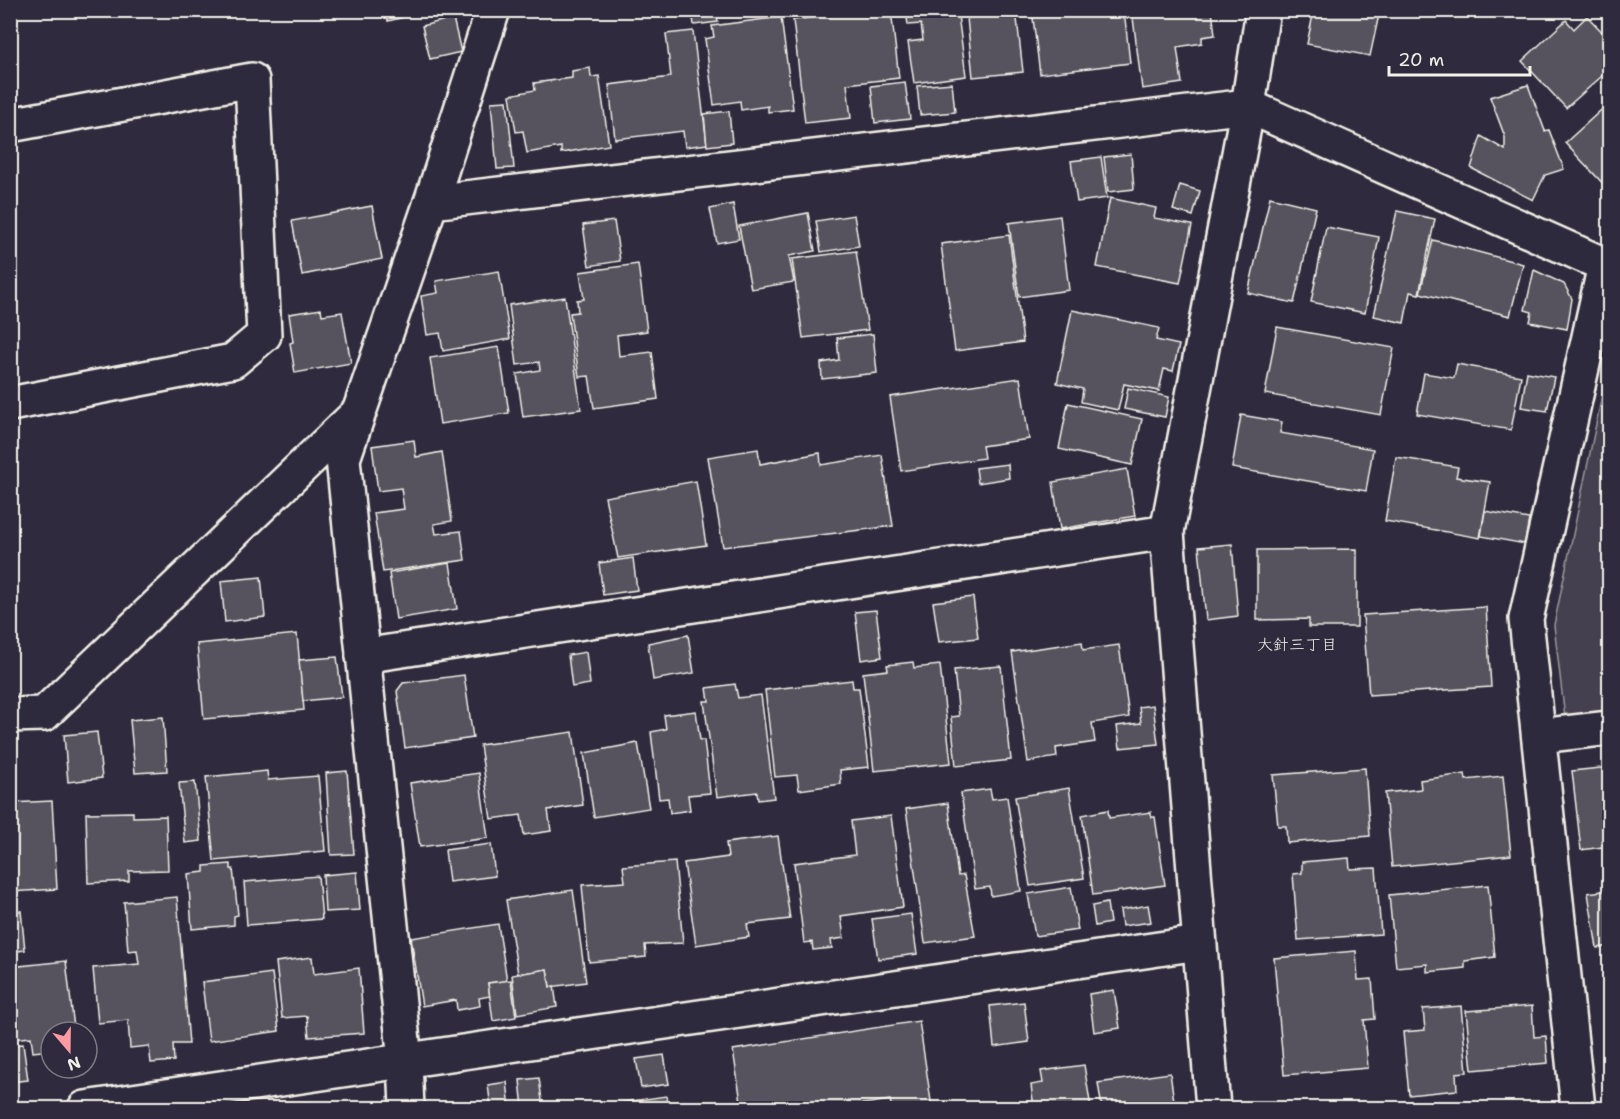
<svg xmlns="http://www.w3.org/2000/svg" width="1620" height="1119" font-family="'Shantell Sans','Klee One',sans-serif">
<rect width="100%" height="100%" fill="#2f2a3d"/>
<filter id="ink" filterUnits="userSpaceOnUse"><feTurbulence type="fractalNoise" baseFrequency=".0167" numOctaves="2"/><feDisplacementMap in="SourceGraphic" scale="12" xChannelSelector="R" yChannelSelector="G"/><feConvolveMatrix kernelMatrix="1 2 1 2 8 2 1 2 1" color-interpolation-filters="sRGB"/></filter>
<g filter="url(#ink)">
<path fill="#454050" stroke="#9c989c" stroke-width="1.5" d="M1609,362V711L1565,718L1554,625Z"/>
<g fill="#56525f" stroke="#f4f1e8" stroke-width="1.5">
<path d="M386,10H432L388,21Z"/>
<path d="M526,10H563L524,17Z"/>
<path d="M692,10H716L718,22L694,25Z"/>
<path d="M860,10H891L899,78L847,84L851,118L805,123L793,20L860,12Z"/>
<path d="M906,10H944L945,17L958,15L966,76L914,83L908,42L923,40L921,24L908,25Z"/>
<path d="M986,10H1016L1023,72L973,77L967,18L987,16Z"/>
<path d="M1032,10H1124L1130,63L1040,74Z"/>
<path d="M1132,10H1212L1215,35L1202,37V43L1177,47L1182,83L1142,89Z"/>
<path d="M1314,10H1380L1370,56L1307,44Z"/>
<path d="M1587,16L1610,40V69L1566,108L1522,61L1566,20L1574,29Z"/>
<path d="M781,17L793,109L768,112V106L741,110L740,101L714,105L705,39L714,37L712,26Z"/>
<path d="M453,18L461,52L430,59L422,26Z"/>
<path d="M693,31L707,144L685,147L683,131L615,139L609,85L671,77L666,34Z"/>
<path d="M590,68L591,77L599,76L609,145L561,153V147L527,153L523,131L516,132L510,95L535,90L534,83L572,78V71Z"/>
<path d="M905,82L910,119L875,123L871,86Z"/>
<path d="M952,83L955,112L920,115L917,86Z"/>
<path d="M1528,85L1545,131L1549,130L1564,169L1545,175L1533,200L1471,168L1481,136L1505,150V137L1490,97Z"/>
<path d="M507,101L514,168L497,169L491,102Z"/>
<path d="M1610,102V191L1565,143Z"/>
<path d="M729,111L732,143L707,146L704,114Z"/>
<path d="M1131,154L1134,189L1108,192L1104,157Z"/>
<path d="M1101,157L1107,198L1077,202L1071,161Z"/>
<path d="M1180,185L1200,191L1193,216L1173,210Z"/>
<path d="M1270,197L1316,208L1294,303L1248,293Z"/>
<path d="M1110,198L1156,208L1154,218L1192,225L1180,283L1097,267Z"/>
<path d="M733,204L739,239L717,243L710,209Z"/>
<path d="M372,206L382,259L302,275L292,221Z"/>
<path d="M1397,211L1435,219L1419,294L1410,292L1404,323L1374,316Z"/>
<path d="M808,213L815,251L789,256L794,282L751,289L739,226Z"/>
<path d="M854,215L859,246L821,252L816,221Z"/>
<path d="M1060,216L1069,290L1019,297L1009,223Z"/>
<path d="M614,221L620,261L589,266L583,225Z"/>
<path d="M1326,227L1379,237L1365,313L1311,302Z"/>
<path d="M1009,235L1023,342L955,351L941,244Z"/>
<path d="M1433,240L1523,264L1510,316L1420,293Z"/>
<path d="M856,251L868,330L803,338L792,259Z"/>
<path d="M638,264L647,331L617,335L619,356L652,352L658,399L594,408L589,376L579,377L570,313L578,312L577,300L584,299L580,272Z"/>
<path d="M1534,270L1564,284L1572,299L1567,329L1530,322L1532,312L1525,310Z"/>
<path d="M499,271L510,339L443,351L440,333L427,335L421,296L438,293L436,281Z"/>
<path d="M565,297L581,409L523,417L517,374L540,370L539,362L517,365L509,305Z"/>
<path d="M321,309L322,315L342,312L351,363L295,373L290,343L293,342L289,314Z"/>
<path d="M1072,310L1159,328L1156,340L1179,345L1173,371L1164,369L1159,391L1124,384L1118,410L1081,402L1083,389L1057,383Z"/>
<path d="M1277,327L1394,348L1381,415L1265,394Z"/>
<path d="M873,334L877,373L822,379L821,363L839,360L837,338Z"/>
<path d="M499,347L509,413L440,424L430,358Z"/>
<path d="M1457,364L1521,376L1511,430L1417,414L1424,373L1454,378Z"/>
<path d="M1527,372L1554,377L1547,411L1521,407Z"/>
<path d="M1020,378L1029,439L982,446L984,458L901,471L890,397Z"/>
<path d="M1128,388L1169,397L1165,417L1124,409Z"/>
<path d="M1068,403L1142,419L1132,465L1059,449Z"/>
<path d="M1241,415L1282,422L1280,433L1373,449L1366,491L1232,468Z"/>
<path d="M414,440L416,457L442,452L452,521L434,524L436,534L461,531L465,560L383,572L374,513L404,509L401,488L378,491L372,446Z"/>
<path d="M758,449L760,464L820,453L821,465L882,455L893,526L723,547L708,457Z"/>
<path d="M1396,457L1458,467L1456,477L1490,482L1480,538L1385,521Z"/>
<path d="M1008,464L1009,478L978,483L976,468Z"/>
<path d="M1127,469L1135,516L1060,529L1053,482Z"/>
<path d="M696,481L706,545L618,558L605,497Z"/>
<path d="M1485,511L1529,519L1525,544L1481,536Z"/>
<path d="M1232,544L1238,616L1206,620L1199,547Z"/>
<path d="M1357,549V627H1309V619L1257,620V550Z"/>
<path d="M633,558L637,590L603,595L599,563Z"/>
<path d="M450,563L457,609L396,619L389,573Z"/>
<path d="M261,577L265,617L225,622L221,581Z"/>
<path d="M973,597L978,638L939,642L933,602Z"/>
<path d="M1486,607L1491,687L1369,695L1363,615Z"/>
<path d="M876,610L882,657L861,660L855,612Z"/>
<path d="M297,634L304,710L204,719L197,644Z"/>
<path d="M688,635L694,673L653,680L648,643Z"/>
<path d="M1082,642L1083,650L1119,645L1129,717L1092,723L1095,742L1056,748L1057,757L1028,762L1012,652Z"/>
<path d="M586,652L590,684L572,687L568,655Z"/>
<path d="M337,657L342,697L303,701L299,660Z"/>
<path d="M913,662L914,668L940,665L951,763L874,771L863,673L888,670L887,665Z"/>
<path d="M1001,666L1011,760L956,766L951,717L959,716L954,670Z"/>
<path d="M464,675L473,738L405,748L397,691L403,683Z"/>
<path d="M852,680L853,688H859L869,767L840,770L841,784L799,790L797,775L775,777L765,690Z"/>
<path d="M735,684L738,698L761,695L774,798L758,800L757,792L717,797L704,701H709L707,688Z"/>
<path d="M1153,705L1158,744L1120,748L1117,726L1141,723L1139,707Z"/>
<path d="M696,711L700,740H704L710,793L688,795L690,810L670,813L668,798L659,799L651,732L666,729L664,715Z"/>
<path d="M163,717L167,771L135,773L130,720Z"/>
<path d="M97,732L102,778L68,782L64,735Z"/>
<path d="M573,732L583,805L548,810L551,831L524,835L521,815L491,819L480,745Z"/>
<path d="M638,743L649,808L594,817L584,753Z"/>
<path d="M1610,767V846L1581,850L1572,771Z"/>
<path d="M1365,768L1370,836L1287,843L1286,826H1278L1273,775Z"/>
<path d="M267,771L268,780L318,776L325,851L214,861L206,777Z"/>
<path d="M347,771L354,854L331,855L326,773Z"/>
<path d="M479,773L488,838L420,847L410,783Z"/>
<path d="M1465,774L1466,780L1503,776L1511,855L1392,867L1385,793L1421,789L1420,780Z"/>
<path d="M195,782L201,841L185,843L179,783Z"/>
<path d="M1069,788L1084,878L1030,886L1015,797Z"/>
<path d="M990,789L992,799L1007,797L1021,891L991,896L990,887L975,889L961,793Z"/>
<path d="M52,801L57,889L10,892V803Z"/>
<path d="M948,803L958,876L964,875L975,936L925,943L906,809Z"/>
<path d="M1108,810L1109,818L1151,812V817H1155L1165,885L1093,895L1082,815Z"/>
<path d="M133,812V817L166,816L168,870L129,871V881L88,883L86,813Z"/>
<path d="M891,816L903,907L841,916L844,938L831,940L832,948L813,950L812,942L804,943L794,863L855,855L851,821Z"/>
<path d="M778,836L790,919L747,924L749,937L696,945L684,863L728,857L726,843Z"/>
<path d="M491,844L495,876L449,882L445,850Z"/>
<path d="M1349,858L1350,869L1376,868L1381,934L1298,940L1293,874L1302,873V862Z"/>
<path d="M675,862L683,943L645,945L646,957L589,962L582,885L625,882L623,866Z"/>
<path d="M231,864V869H233L238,915L234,916V925L192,929L188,874L204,872V866Z"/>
<path d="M357,872L360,910L325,912L323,875Z"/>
<path d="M318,876L322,919L247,925L244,882Z"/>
<path d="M1488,885L1495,957L1465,961V968L1427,972V964L1396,967L1389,895Z"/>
<path d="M1071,887L1078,930L1035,936L1028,894Z"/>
<path d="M573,890L586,982L550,987L547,969L518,974L506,900Z"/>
<path d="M1610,890V946L1597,948L1588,893Z"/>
<path d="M177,897L189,1044H173L174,1061L151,1063L149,1046L130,1048L128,1020L98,1023L93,968L139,964L137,950L128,951L124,902Z"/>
<path d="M1107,903L1110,923L1095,926L1092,906Z"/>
<path d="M1148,905L1151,922L1122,926L1120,910Z"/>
<path d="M21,911L25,950L10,952V913Z"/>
<path d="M911,914L917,954L878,959L872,919Z"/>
<path d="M498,924L507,981L488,983L490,996L479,998L480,1006L457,1010L456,1000L422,1006L411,938Z"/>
<path d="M1356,951L1358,980L1372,979L1375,1019L1364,1020L1368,1068L1284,1075L1274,958Z"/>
<path d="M312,957L314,974L359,968L364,1033L309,1037L307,1016L282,1018L276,962Z"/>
<path d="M66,961L74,1028L51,1032V1050L33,1052L31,1037L10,1039V967Z"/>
<path d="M547,969L550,987L554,986L557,1007L517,1014L512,975Z"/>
<path d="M272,973L279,1031L209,1041L202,982Z"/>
<path d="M511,980L516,1017L493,1021L488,983Z"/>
<path d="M1114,990L1120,1028L1094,1032L1089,994Z"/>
<path d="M1024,1002L1029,1042L994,1047L990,1006Z"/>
<path d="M1461,1006L1467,1072L1456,1073L1457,1090L1409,1095L1403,1032L1425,1030L1423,1009Z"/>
<path d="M1532,1006L1534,1037L1546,1036L1548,1063L1472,1070L1466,1011Z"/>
<path d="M919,1021L932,1108H892L890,1100L836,1108H742L733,1050Z"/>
<path d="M23,1044L28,1080L10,1082V1045Z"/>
<path d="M664,1055L669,1084L641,1088L636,1059Z"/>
<path d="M1084,1065L1091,1108H1034L1031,1085L1043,1083L1041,1071Z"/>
<path d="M1170,1073L1175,1108H1102L1098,1083Z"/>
<path d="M539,1078L543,1108H523L520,1080Z"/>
<path d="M507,1082L510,1108H491L488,1085Z"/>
<path d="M666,1096L668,1108H612L611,1104Z"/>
</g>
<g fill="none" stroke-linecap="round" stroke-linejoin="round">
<g stroke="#f4f1e8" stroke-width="38">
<g id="minor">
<path d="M10,125L252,80L264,335L233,361L10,404"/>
<path d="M431,202L1248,106L1605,265L1526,619L1578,1108"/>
<path d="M363,656L1167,532"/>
<path d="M10,715L44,714L355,416"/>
<path d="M1539,736L1610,728"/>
<path d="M85,1108L1199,943"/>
<path d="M407,1108L405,1061L343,459L431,202L493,10"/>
<path d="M1213,1108L1167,532L1248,106L1263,10"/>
</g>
</g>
<use href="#minor" stroke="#2f2a3d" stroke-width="33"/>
</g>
</g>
<g text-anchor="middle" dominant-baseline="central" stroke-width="4.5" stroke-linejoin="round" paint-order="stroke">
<g font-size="16" fill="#f4f1e8" stroke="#2f2a3d">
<text x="1297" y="644">大針三丁目</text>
</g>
</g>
<rect width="1620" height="1119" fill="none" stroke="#2f2a3d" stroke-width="36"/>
<rect x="18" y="18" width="1584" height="1083" fill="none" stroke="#f4f1e8" stroke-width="2" filter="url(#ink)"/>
<g transform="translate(69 1050) rotate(160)"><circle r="28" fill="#2f2a3d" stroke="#7e7a81" stroke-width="1.5"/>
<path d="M0-4.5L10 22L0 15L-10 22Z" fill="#ff9aa2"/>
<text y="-9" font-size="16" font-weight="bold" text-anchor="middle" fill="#f4f1e8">N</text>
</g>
<path d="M1389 66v9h141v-9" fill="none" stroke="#f4f1e8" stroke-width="3"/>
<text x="1398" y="66" font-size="18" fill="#f4f1e8" stroke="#2f2a3d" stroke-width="4.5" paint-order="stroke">20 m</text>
</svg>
